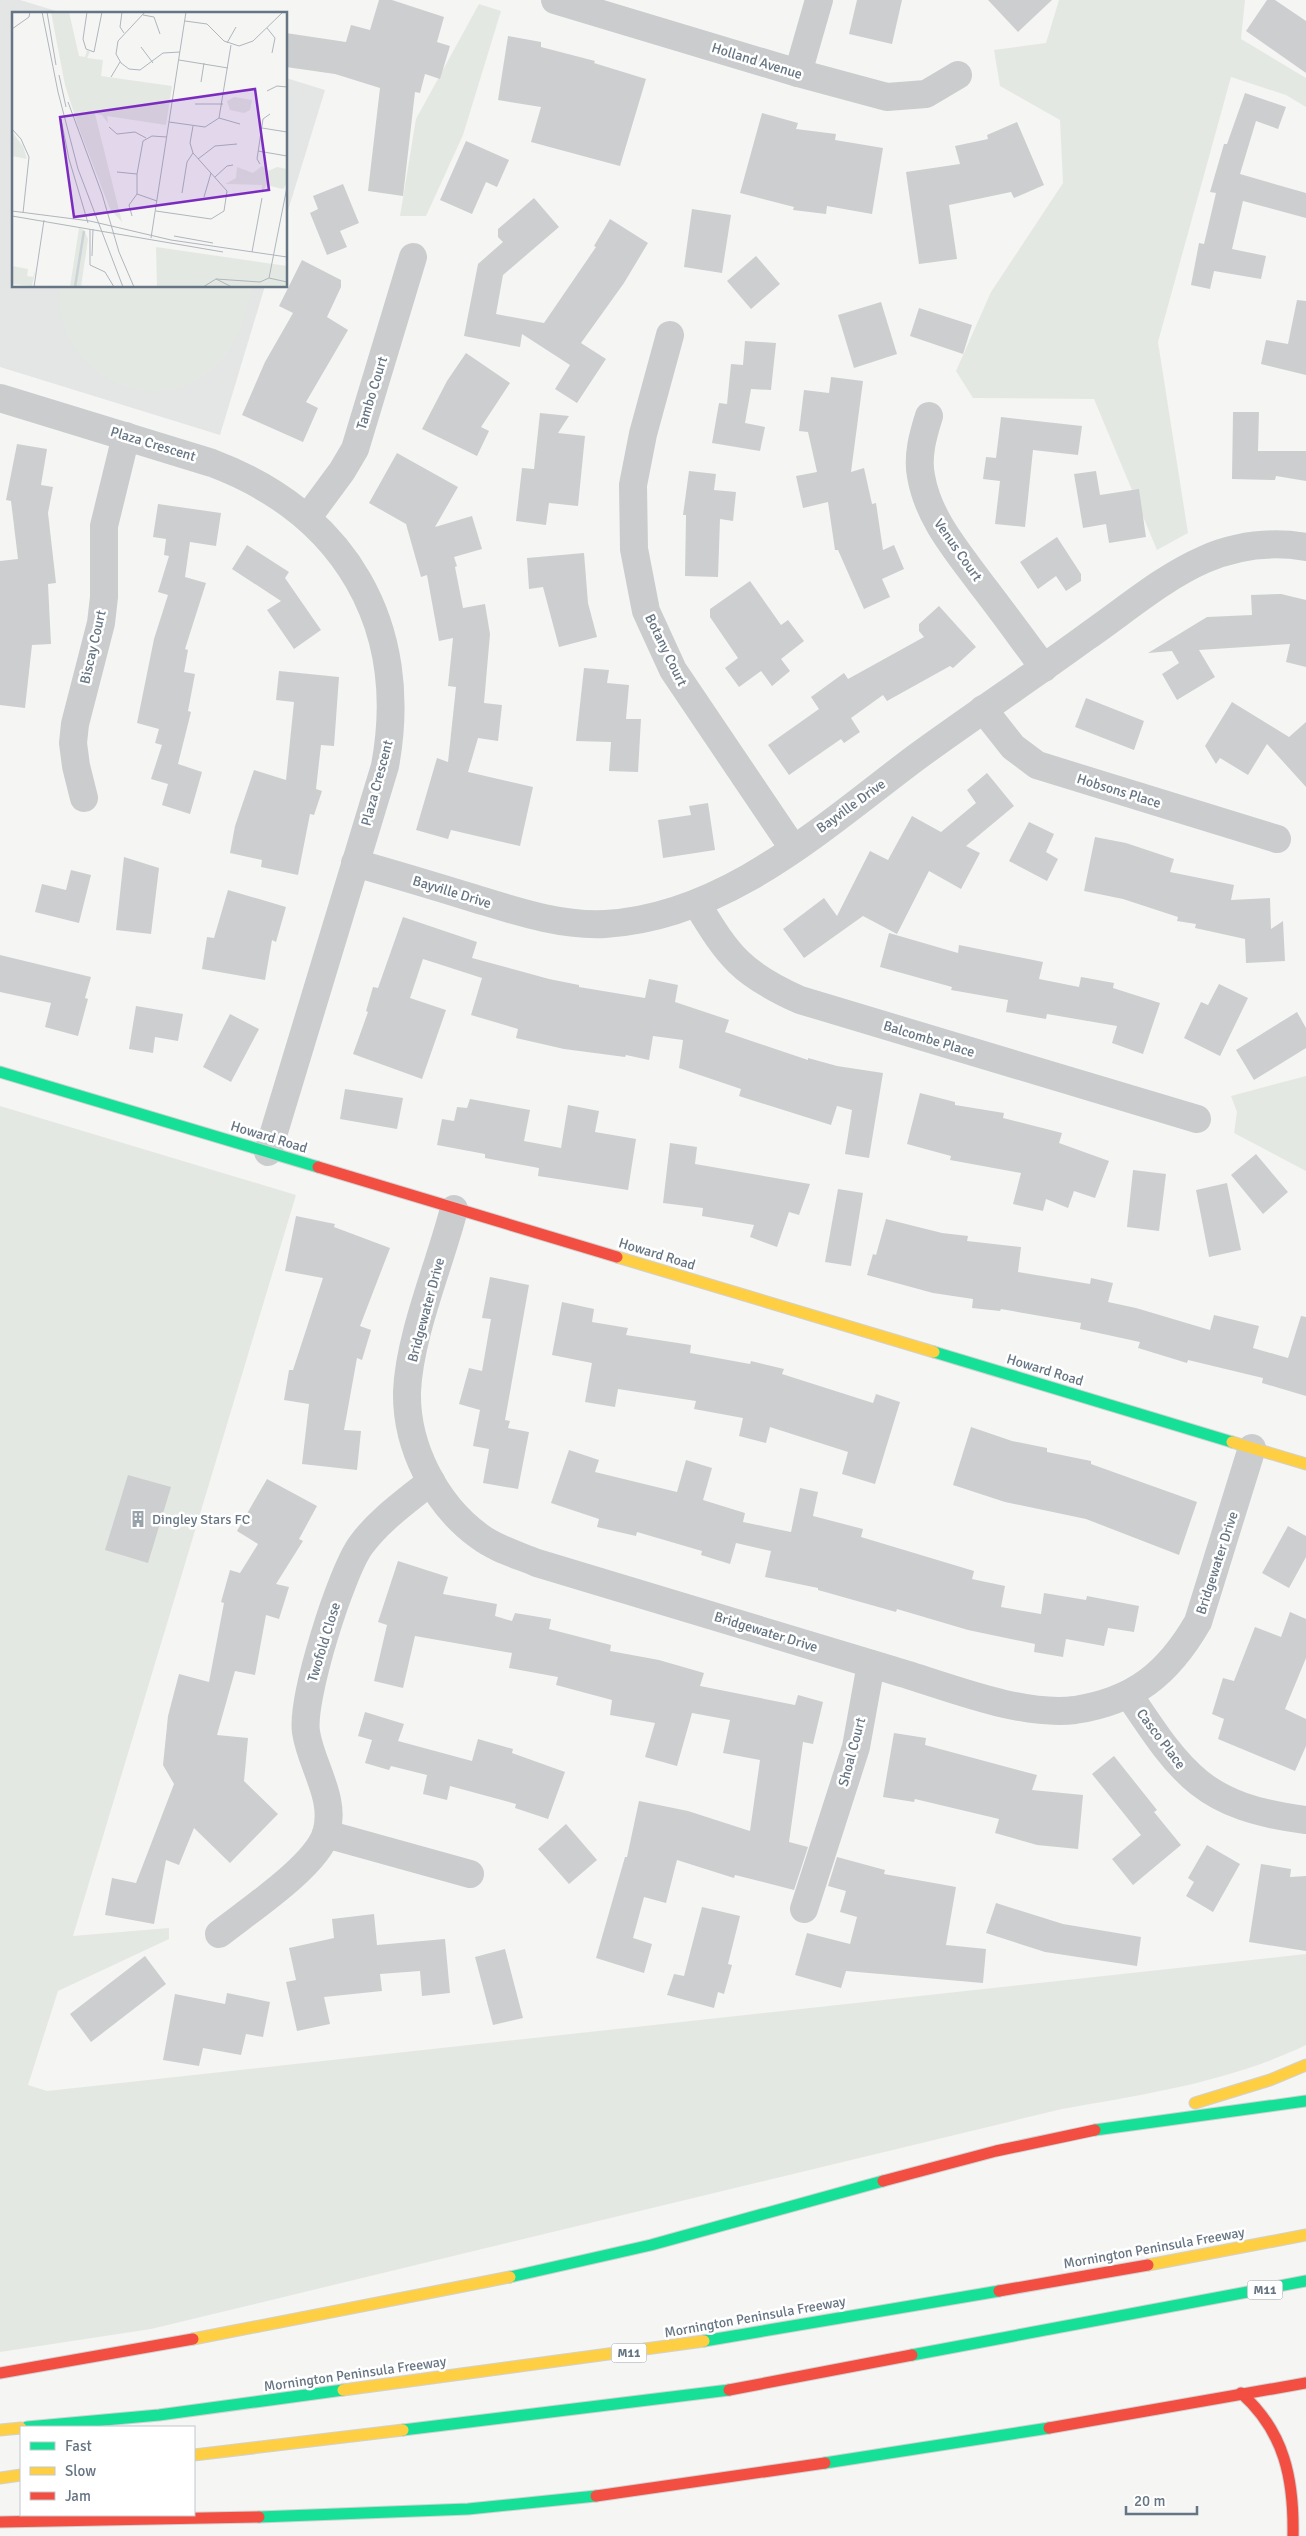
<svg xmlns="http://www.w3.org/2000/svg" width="1306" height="2536" font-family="Signika,sans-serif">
<rect width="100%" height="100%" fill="#f5f5f4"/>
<g fill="#e4e5e5">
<path d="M0,0H20L66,14H14V286H265L220,435L0,367Z"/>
<path d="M286,78L325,90L286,217Z"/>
</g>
<g fill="#e4e8e2">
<path d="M1059,0H1245L1241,39L1306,78V107L1286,95L1231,77L1158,342L1188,533L1157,550L1094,399L973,398L956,371L991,292L1063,183L1060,120L1000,86L994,50L1046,43Z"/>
<path d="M479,4L501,11L463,135L426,216H400L416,119Z"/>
<path d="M60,286H253C245,313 239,341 220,362C159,428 51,373 60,286Z"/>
<path d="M1306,1076V1171L1234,1133L1237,1112L1231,1096Z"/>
<path d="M0,1106L296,1195L73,1936L169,1928V1939L58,1991L28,2085L47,2091L1306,1954V2045C1229,2082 1145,2094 1062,2109L151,2329L0,2352Z"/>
</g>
<g fill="#cdcecf">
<path d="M379,0H392L444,17L437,42L450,46L440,79L425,74L420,93L415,92L403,196L368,191L380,88L335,74L286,67V33L346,42L351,25L370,30Z"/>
<path d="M857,0H902L892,44L849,34Z"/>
<path d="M988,0H1052L1018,32Z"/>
<path d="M1267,0H1275L1306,21V73L1246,31Z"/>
<path d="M508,36L541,42V47L595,61L594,63L646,79L620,166L531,142L541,107L498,100Z"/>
<path d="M1245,93L1286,107L1278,129L1256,121L1240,174L1306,193V218L1243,201L1232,249L1266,256L1261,279L1214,271L1210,289L1191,285L1199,243L1204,244L1216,193L1210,192L1224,144H1227Z"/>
<path d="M762,113L798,123L796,129L836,134L835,140L883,148L872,214L827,206L826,214L793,210L794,207L740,193Z"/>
<path d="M1017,122L1044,185L1014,198L1011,192L949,205L957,259L919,264L906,172L960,164L955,146L988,139L987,135Z"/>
<path d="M466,141L509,160L497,187L486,182L472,214L440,200Z"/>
<path d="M343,184L359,223L340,231L347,247L327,255L310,213L318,209L313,196Z"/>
<path d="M534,198L559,227L503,275L496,314L544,323L596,247L594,246L610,219L648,243L624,283L581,343L606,359L577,403L555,389L570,365L522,334L520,347L464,336L478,264L503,242L498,237V229Z"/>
<path d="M692,209L731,215L722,273L684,267Z"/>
<path d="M756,256L780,284L751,309L727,281Z"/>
<path d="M302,260L341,280V287L327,317L348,330L306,402L318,408L303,442L242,415L265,362L293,313L279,306Z"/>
<path d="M1297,300L1306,301V375L1261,364L1266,340L1288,344Z"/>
<path d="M881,302L897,354L854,368L838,315Z"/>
<path d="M919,308L972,325L963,354L910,336Z"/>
<path d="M745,341L776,343L771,390L751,389L745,423L765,427L760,451L712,443L719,403L727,404L731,364L743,365Z"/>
<path d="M466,353L510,383L481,427L489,431L477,456L422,429L447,381Z"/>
<path d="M831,377L863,381L851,472L864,468L872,504L876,503L883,550L894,545L904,569L882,579L890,597L864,609L838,550H835L828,502L803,508L796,476L817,472L808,432L799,431L804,390L829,393Z"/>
<path d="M1233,412H1259L1258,451H1306V481L1276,476L1275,480L1232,479Z"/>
<path d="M540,413L569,416L558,433L585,436L578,506L549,503L546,525L516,521L522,468L534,469Z"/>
<path d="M1001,417L1082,426L1078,455L1033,450L1025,527L995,524L1000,481L983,479L986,457L996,458Z"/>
<path d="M17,444L47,449L41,485L53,487L48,513L56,583L48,584L51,644L32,645L25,708L0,705V561L18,559L11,501L6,500Z"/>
<path d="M397,453L458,487L435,527L472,516L482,549L454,557L457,566L455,567L463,608L485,604L490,634L484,703L502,705L498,741L478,738L468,772L533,787L520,846L451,830L448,839L416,830L437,758L448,762L456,687L448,686L453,638L439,641L427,575L421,577L406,524L369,503Z"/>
<path d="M689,471L716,474L714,490L736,492L733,521L720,519L718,577L685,576L686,515H683Z"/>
<path d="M1096,471L1100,495L1139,489L1146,537L1109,543L1106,524L1083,528L1074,474Z"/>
<path d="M158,504L221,513L216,546L190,542L185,577L206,583L185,649L188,650L184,672L195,674L188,711L191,712L178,764L202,772L190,814L162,805L168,784L151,779L162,745L155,743L159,729L137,723L154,639L168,595L158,592L169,556L164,555L166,539L153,537Z"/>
<path d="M1057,537L1081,574V581L1066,591L1056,576L1038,589L1020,562Z"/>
<path d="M247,545L289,572L285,578L321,630L294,649L267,610L281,601L232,569Z"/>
<path d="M584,553L588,603L597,637L559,647L543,587L529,589L527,558Z"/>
<path d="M750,581L781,625L788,620L804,641L781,659L790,671L772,686L761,671L739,687L725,668L738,658L710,617V609Z"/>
<path d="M1281,594L1306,600V667L1286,662L1290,644L1199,650L1215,677L1177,700L1162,674L1179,663L1172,651L1148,653L1207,617L1252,615L1251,595Z"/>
<path d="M939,606L976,647L953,668L950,666L887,701L883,695L851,718L860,732L844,743L841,739L789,775L768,745L819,709L811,697L844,673L848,679L924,637L919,631V624Z"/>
<path d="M584,668L609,670L607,683L629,685L626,719H641L638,772L609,771L611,742L576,741Z"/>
<path d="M279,671L339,677L334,746L321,745L316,789L322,791L314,815L310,814L298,875L261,867L262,860L230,853L235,826L254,770L286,780L294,702L276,700Z"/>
<path d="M1086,698L1144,721L1134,750L1075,727Z"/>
<path d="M1232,702L1289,737L1306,722V787L1267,744L1248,775L1220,758L1216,764L1205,746Z"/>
<path d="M987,773L1014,806L966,846L980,853L961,889L929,871L897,934L863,916L804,958L783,929L824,898L837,916L870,851L888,860L912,816L941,832L976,803L967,790Z"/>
<path d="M708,803L715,850L663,858L658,820L691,815L689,806Z"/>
<path d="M1029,822L1054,834L1046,852L1058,859L1047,881L1009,861Z"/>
<path d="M1095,837L1126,843L1174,859L1170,872L1234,885L1231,900L1270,898L1271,929L1283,921L1285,961L1246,963L1245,939L1195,928L1196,924L1177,921L1178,917L1123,899L1084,891Z"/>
<path d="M124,857L159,868L151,934L116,930Z"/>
<path d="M71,870L91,875L79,923L35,912L42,884L66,890Z"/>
<path d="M228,890L286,907L276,942L272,940L265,980L202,969L207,937L214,938Z"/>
<path d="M403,917L477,942L472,958L549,979L579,985V987L645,998L649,979L678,985L675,1002L729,1020L725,1032L808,1060V1058L837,1066L883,1073L869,1158L845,1154L852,1110L837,1106L831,1125L739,1096L741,1089L679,1068L683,1040L653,1036L649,1060L626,1055L625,1057L564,1049L516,1038L518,1029L471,1015L482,978L423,959L410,998L446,1010L422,1079L353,1054L368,1012L366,1011L373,987L378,988Z"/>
<path d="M889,933L958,953L959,945L1043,962L1039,979L1079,987L1081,977L1114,983L1113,988L1160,1003L1143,1054L1112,1043L1117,1026L1047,1014L1046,1019L1006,1012L1008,1000L951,990L952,987L880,967Z"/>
<path d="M0,955L91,977L85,998L88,999L78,1036L45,1027L51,1003L0,992Z"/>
<path d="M1219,984L1248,998L1220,1056L1184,1038L1201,1002L1208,1005Z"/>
<path d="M136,1006L183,1014L178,1041L155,1037L153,1053L129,1049Z"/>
<path d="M1297,1012L1306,1028V1048L1254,1080L1236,1050Z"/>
<path d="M230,1014L259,1029L231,1082L203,1067Z"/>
<path d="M345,1089L403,1098L397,1129L340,1119Z"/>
<path d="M920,1093L955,1102V1105L1004,1113L1003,1118L1062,1133L1059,1143L1109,1161L1095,1198L1074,1191L1068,1208L1046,1199L1043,1211L1013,1204L1021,1173L950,1160L951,1156L907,1144Z"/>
<path d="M470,1099L530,1110L524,1141L561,1148L568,1105L599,1111L595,1132L636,1139L628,1190L538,1176L539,1168L485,1158V1154L437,1145L442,1119L454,1121L457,1107L467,1108Z"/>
<path d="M670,1143L697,1147L695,1164L810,1184L799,1215L789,1212L777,1247L750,1237L754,1225L702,1216L703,1208L663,1203Z"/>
<path d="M1256,1154L1288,1192L1263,1214L1231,1175Z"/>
<path d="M1133,1170L1166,1174L1159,1231L1127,1227Z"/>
<path d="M1227,1183L1241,1250L1209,1257L1196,1190Z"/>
<path d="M838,1189L863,1193L851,1266L825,1262Z"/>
<path d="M296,1216L335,1224L334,1227L390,1248L360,1326L371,1330L362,1360L357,1358L344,1430L361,1431L357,1470L302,1464L309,1404L284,1400L289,1370H293L323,1278L285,1271Z"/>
<path d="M886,1219L942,1233L968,1236L967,1241L1021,1247L1018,1272L1090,1284L1091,1278L1113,1283L1108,1302L1136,1308L1210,1330L1214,1315L1259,1326L1253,1348L1288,1358L1301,1316L1306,1317V1396L1262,1383L1263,1378L1188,1360L1187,1363L1138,1348L1140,1342L1080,1329L1081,1323L1001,1309L1000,1311L972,1308L973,1299L933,1293L867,1275L873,1254L876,1255Z"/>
<path d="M490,1277L529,1285L505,1420L510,1421L508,1428L529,1432L518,1489L483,1483L489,1449L473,1446L480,1410L459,1404L469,1368L482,1371L491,1319L482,1318Z"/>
<path d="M562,1302L594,1309L592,1322L628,1328L626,1335L691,1345L690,1353L750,1364L751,1361L784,1369L782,1374L873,1403L876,1394L900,1402L875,1484L842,1474L848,1452L770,1427L766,1443L739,1436L743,1418L694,1409L696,1401L618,1389L615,1407L585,1402L592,1363L552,1355Z"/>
<path d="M971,1427L1012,1441L1047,1448V1452L1091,1461V1464L1197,1502L1179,1555L1086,1519L1005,1502L953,1485Z"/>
<path d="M569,1450L599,1460L595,1472L677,1492L686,1460L712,1468L703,1500L745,1513L743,1522L791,1532L800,1488L818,1492L813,1516L863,1529L861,1537L974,1571L972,1579L1005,1586L1001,1607L1041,1614L1044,1593L1086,1600L1087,1596L1139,1606L1134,1632L1108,1628L1104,1646L1066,1639L1063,1657L1034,1652L1035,1644L968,1630L897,1609L896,1612L818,1590V1588L765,1577L771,1551L736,1543L730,1564L701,1555L702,1551L637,1532L636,1536L597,1527L599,1519L551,1503Z"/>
<path d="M128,1475L171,1487L148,1563L105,1550Z"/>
<path d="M267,1479L317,1506L299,1539L303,1541L276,1584L289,1587L279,1619L266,1615L255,1675L235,1671L217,1735L248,1738L244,1781L278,1814L230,1863L194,1828L179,1865L166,1860L154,1924L105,1915L112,1878L136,1883L174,1784L163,1765L168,1716L179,1674L209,1682L224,1603L221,1602L230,1570L240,1573L258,1544L237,1531Z"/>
<path d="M1288,1526L1306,1536V1557L1289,1588L1262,1573Z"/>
<path d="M398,1561L448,1577L443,1594L497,1604L495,1616L512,1621L515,1613L551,1619L549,1629L611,1645L610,1651L659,1660L704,1673L700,1686L795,1705L798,1695L823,1702L813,1744L803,1742L789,1842L808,1847L794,1890L735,1875L734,1878L677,1860L666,1903L644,1897L633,1938L652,1944L644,1973L596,1958L625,1857H627L639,1801L688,1811L750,1831L760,1760L723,1753L730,1720L692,1713L677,1766L645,1757L655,1723L610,1715L612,1700L556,1685L558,1677L509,1668L512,1653L415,1636L403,1688L374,1681L387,1625L378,1622Z"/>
<path d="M1290,1612L1306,1619V1658L1285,1709L1306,1719V1746L1295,1771L1218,1739L1224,1719L1212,1714L1223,1678L1234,1681L1255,1627L1281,1637Z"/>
<path d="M365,1712L404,1724L398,1741L472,1761L478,1739L513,1749L512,1753L565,1772L548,1819L515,1808L516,1804L450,1786L447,1800L423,1794L427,1775L391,1766L389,1770L365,1763L372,1740L358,1736Z"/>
<path d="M894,1733L926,1738L925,1745L1037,1775L1032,1790L1083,1795L1078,1849L1037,1845L995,1833L999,1819L915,1799L914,1802L883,1797Z"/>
<path d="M1114,1756L1157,1810L1154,1812L1181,1845L1133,1885L1112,1859L1141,1835L1092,1774Z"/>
<path d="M566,1824L597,1860L569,1884L538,1849Z"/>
<path d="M1207,1845L1240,1864L1213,1912L1186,1896L1194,1882L1188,1878Z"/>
<path d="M837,1857L885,1870L884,1874L956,1887L946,1945L986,1949L983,1983L846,1971L841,1988L795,1975L807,1933L850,1944L857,1917L840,1912L846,1891L828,1886Z"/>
<path d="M1261,1864L1291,1869L1290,1877L1306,1876V1951L1249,1942Z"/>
<path d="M996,1903L1063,1924L1141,1937L1137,1966L1045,1952L986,1933Z"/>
<path d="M702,1907L740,1916L728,1964L732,1965L724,1994L718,1992L714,2008L667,1995L674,1974L684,1976Z"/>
<path d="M374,1914L377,1945L445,1939L450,1993L422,1996L420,1971L380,1974L382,1991L324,1997L330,2024L297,2031L286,1982L296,1980L289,1948L334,1938L332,1919Z"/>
<path d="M505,1949L523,2018L493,2025L475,1957Z"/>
<path d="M145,1956L166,1984L91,2042L70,2014Z"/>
<path d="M227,1993L270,2002L263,2037L246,2034L241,2055L203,2048L199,2066L163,2060L175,1994L225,2004Z"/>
</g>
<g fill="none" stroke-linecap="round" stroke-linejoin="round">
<g stroke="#d1d1d2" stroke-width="13">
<g id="fast">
<path d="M0,1072L318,1167"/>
<path d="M934,1352L1232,1442"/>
<path d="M1095,2130L1306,2101"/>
<path d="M510,2277L651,2245L883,2181"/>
<path d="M704,2341L999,2291"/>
<path d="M912,2355L1306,2281"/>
<path d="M27,2427L159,2415L343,2390"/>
<path d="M403,2430L729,2390"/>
<path d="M825,2463L1049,2428"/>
<path d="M259,2517L468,2509L596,2496"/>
</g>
</g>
<g stroke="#d1d1d2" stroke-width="13">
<g id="slow">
<path d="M617,1257L934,1352"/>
<path d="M1232,1442L1306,1464"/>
<path d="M1195,2103L1270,2080L1306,2065"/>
<path d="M1148,2265L1306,2235"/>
<path d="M193,2339L510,2277"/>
<path d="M343,2390L704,2341"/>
<path d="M0,2430L21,2428"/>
<path d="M194,2455L403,2430"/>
<path d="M0,2478L21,2475"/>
</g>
</g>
<g stroke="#d1d1d2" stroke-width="13">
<g id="jam">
<path d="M318,1167L617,1257"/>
<path d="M883,2181L996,2151L1095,2130"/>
<path d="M999,2291L1148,2265"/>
<path d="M0,2373L193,2339"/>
<path d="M729,2390L912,2355"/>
<path d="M1241,2393C1285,2432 1294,2480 1293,2536"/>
<path d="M1049,2428L1306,2383"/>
<path d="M596,2496L825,2463"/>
<path d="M0,2522L259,2517"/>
</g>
</g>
<g stroke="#cacccd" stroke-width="28">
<path d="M555,0L798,73L887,97L926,94L958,75"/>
<path d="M798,73L819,0"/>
<path d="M670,335L643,434L633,485L634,549L646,611L673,670L793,848"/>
<path d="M0,398L212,463C345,513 411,625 385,766L268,1152"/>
<path d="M929,416C923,435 917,456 921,476C928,518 957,551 982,585C1003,612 1023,640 1044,668"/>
<path d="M308,517L342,471L355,449L413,257"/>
<path d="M983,709L1013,747L1037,765L1277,839"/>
<path d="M84,798L76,766L73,743L75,724L101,623L104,597V526L126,436"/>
<path d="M355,863C394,874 434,886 473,898C516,911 559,926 605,924C727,917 824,826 918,756C973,716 1030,678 1085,638C1157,588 1212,531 1306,547"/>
<path d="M697,904C729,957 742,974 800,1000L1197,1119"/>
<path d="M454,1209C440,1264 409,1336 407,1392C406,1446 435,1504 479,1536C496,1549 518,1555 537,1563C657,1599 776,1635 895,1671C947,1686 1021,1717 1075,1710C1134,1701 1168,1674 1198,1622L1252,1448"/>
<path d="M1129,1695C1183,1776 1204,1807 1306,1820"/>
<path d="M326,1834L470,1874"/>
<path d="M804,1909L856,1747L871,1664"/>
<path d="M219,1934C248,1911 315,1867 326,1834C337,1798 311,1766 306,1732C301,1699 341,1572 361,1545C380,1519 407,1501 431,1481"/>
</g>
<use href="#fast" stroke="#16e098" stroke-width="11"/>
<use href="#slow" stroke="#ffcf43" stroke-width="11"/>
<use href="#jam" stroke="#f24e42" stroke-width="11"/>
</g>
<defs>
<g id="building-bare" transform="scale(1.35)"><path d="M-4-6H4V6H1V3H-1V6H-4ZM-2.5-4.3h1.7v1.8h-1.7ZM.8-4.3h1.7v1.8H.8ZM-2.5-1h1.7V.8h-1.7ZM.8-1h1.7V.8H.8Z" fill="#98a2ab" stroke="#fff" stroke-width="2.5" paint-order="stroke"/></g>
</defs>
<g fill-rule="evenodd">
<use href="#building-bare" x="138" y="1519"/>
</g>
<g text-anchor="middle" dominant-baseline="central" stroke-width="5" stroke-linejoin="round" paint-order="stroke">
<g fill="#fff" stroke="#949ea8" stroke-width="1">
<rect x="1247.5" y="2280.5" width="35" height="19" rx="4"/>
<rect x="611.5" y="2343.5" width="35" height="19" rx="4"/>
</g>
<g font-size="12" font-weight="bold" fill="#667583">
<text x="1265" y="2290">M11</text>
<text x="629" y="2353">M11</text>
</g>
<g font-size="14" fill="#667583" stroke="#fff">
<text transform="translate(757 61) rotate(17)">Holland Avenue</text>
<text transform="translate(372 393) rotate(-73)">Tambo Court</text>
<text transform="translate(153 444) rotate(17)">Plaza Crescent</text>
<text transform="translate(958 550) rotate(55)">Venus Court</text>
<text transform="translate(93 647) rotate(-77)">Biscay Court</text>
<text transform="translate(666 650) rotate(64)">Botany Court</text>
<text transform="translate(377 783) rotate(-75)">Plaza Crescent</text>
<text transform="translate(1119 791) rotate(17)">Hobsons Place</text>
<text transform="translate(851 806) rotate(-36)">Bayville Drive</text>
<text transform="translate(452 892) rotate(17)">Bayville Drive</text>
<text transform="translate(929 1039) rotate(17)">Balcombe Place</text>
<text transform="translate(269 1137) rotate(17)">Howard Road</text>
<text transform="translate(657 1254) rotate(17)">Howard Road</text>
<text transform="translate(426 1310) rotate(-75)">Bridgewater Drive</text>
<text transform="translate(1045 1370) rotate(17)">Howard Road</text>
<text transform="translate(1217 1563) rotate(-72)">Bridgewater Drive</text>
<text transform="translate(766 1632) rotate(17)">Bridgewater Drive</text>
<text transform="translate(324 1642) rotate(-73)">Twofold Close</text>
<text transform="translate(1161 1739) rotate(53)">Casco Place</text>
<text transform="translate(852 1752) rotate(-75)">Shoal Court</text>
<text transform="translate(1154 2248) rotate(-10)">Mornington Peninsula Freeway</text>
<text transform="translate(755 2317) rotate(-10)">Mornington Peninsula Freeway</text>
<text transform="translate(355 2374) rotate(-8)">Mornington Peninsula Freeway</text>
</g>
<g font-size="14" fill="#667583" stroke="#fff" text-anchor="start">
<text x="152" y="1519">Dingley Stars FC</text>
</g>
</g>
<g transform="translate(12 12)">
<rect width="275" height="275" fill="#f5f5f4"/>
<path d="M39,0H57L67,44L73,45L75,38L78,40L75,46L91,48L89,64L160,74L154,113L95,104L96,111L90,103L83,102L110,210L98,197L66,114L53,73ZM222,85L240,88L238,98L232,101L218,98L215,89ZM0,120L11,134L15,147L0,144ZM250,154L256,159L265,155L275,157V171L271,177L254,173L250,182V173L213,172L224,166L225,155L241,161ZM67,216L72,218L76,227L69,275H58ZM144,235L275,254V275H145ZM0,254L16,257L15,264L21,265L24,256L20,274L0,272Z" fill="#e4e8e2"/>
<path fill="none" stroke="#ccd3d7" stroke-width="2.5" d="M63,275L72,219"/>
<path fill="none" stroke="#afb6bd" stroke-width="1" d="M30,0L46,80L66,157L111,275M35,0L44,53M75,0L71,27L74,37L82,40L90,0M110,0L108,15L112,21M133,0L106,29L104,42L109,51L117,57L128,58L151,41L168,40M131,3L142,5L148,22M173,9L195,12L212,29L227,34L241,29L270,1M255,16L263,26L260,41M0,17L17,5L18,0M215,31L224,15M129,35L141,51M167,48L216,56M47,63L54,95M99,65L108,50M189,70L192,51M255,79L265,74L275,75M56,90L90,182L107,240L122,275M183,92H211M207,106L228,112M49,107L57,147L76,211M157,110L193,115L207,106L219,33M97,115L105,122L123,120L134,126M250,116L275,120M0,117L9,127L17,145L11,201M246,139L275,144M186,147L203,134L225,132M248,152L245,147L251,107L258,102M105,160L125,162M203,165L215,154L221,153M170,181L175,150L181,141M192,185L199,161M145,189L125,182V162L131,129L140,124L155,125M0,199L78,209L159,228L275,245M144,199L199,207L212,199L215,179L181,141L178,131L181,114M0,204L211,240M120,204L117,193L125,182M78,217V253M162,224L201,231M139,226L174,0M240,240L250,186M80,244L81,217M78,253L93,260L102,275M257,266L275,270M204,267L220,275M22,275L32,208M191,275L204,267L248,270L257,266L275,175"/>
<path fill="#7b2cbf" fill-opacity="0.15" stroke="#7b2cbf" stroke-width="2.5" d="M243,77L257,178L62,205L48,105Z"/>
<rect width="275" height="275" fill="none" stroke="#667583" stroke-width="2.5"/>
</g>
<rect x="20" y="2426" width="175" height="90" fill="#ffffff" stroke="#c2c8cd"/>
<rect x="30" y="2442" width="25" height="8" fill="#16e098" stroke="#c2c8cd"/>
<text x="65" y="2451" font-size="15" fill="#667583">Fast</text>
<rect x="30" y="2467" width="25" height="8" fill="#ffcf43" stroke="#c2c8cd"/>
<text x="65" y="2476" font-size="15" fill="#667583">Slow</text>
<rect x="30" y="2492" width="25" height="8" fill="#f24e42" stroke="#c2c8cd"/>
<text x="65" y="2501" font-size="15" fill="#667583">Jam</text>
<path d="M1126 2506v8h71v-8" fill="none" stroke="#667583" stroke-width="2.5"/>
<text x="1134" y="2506" font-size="15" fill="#667583" stroke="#ffffff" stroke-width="4" paint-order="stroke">20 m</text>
</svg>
